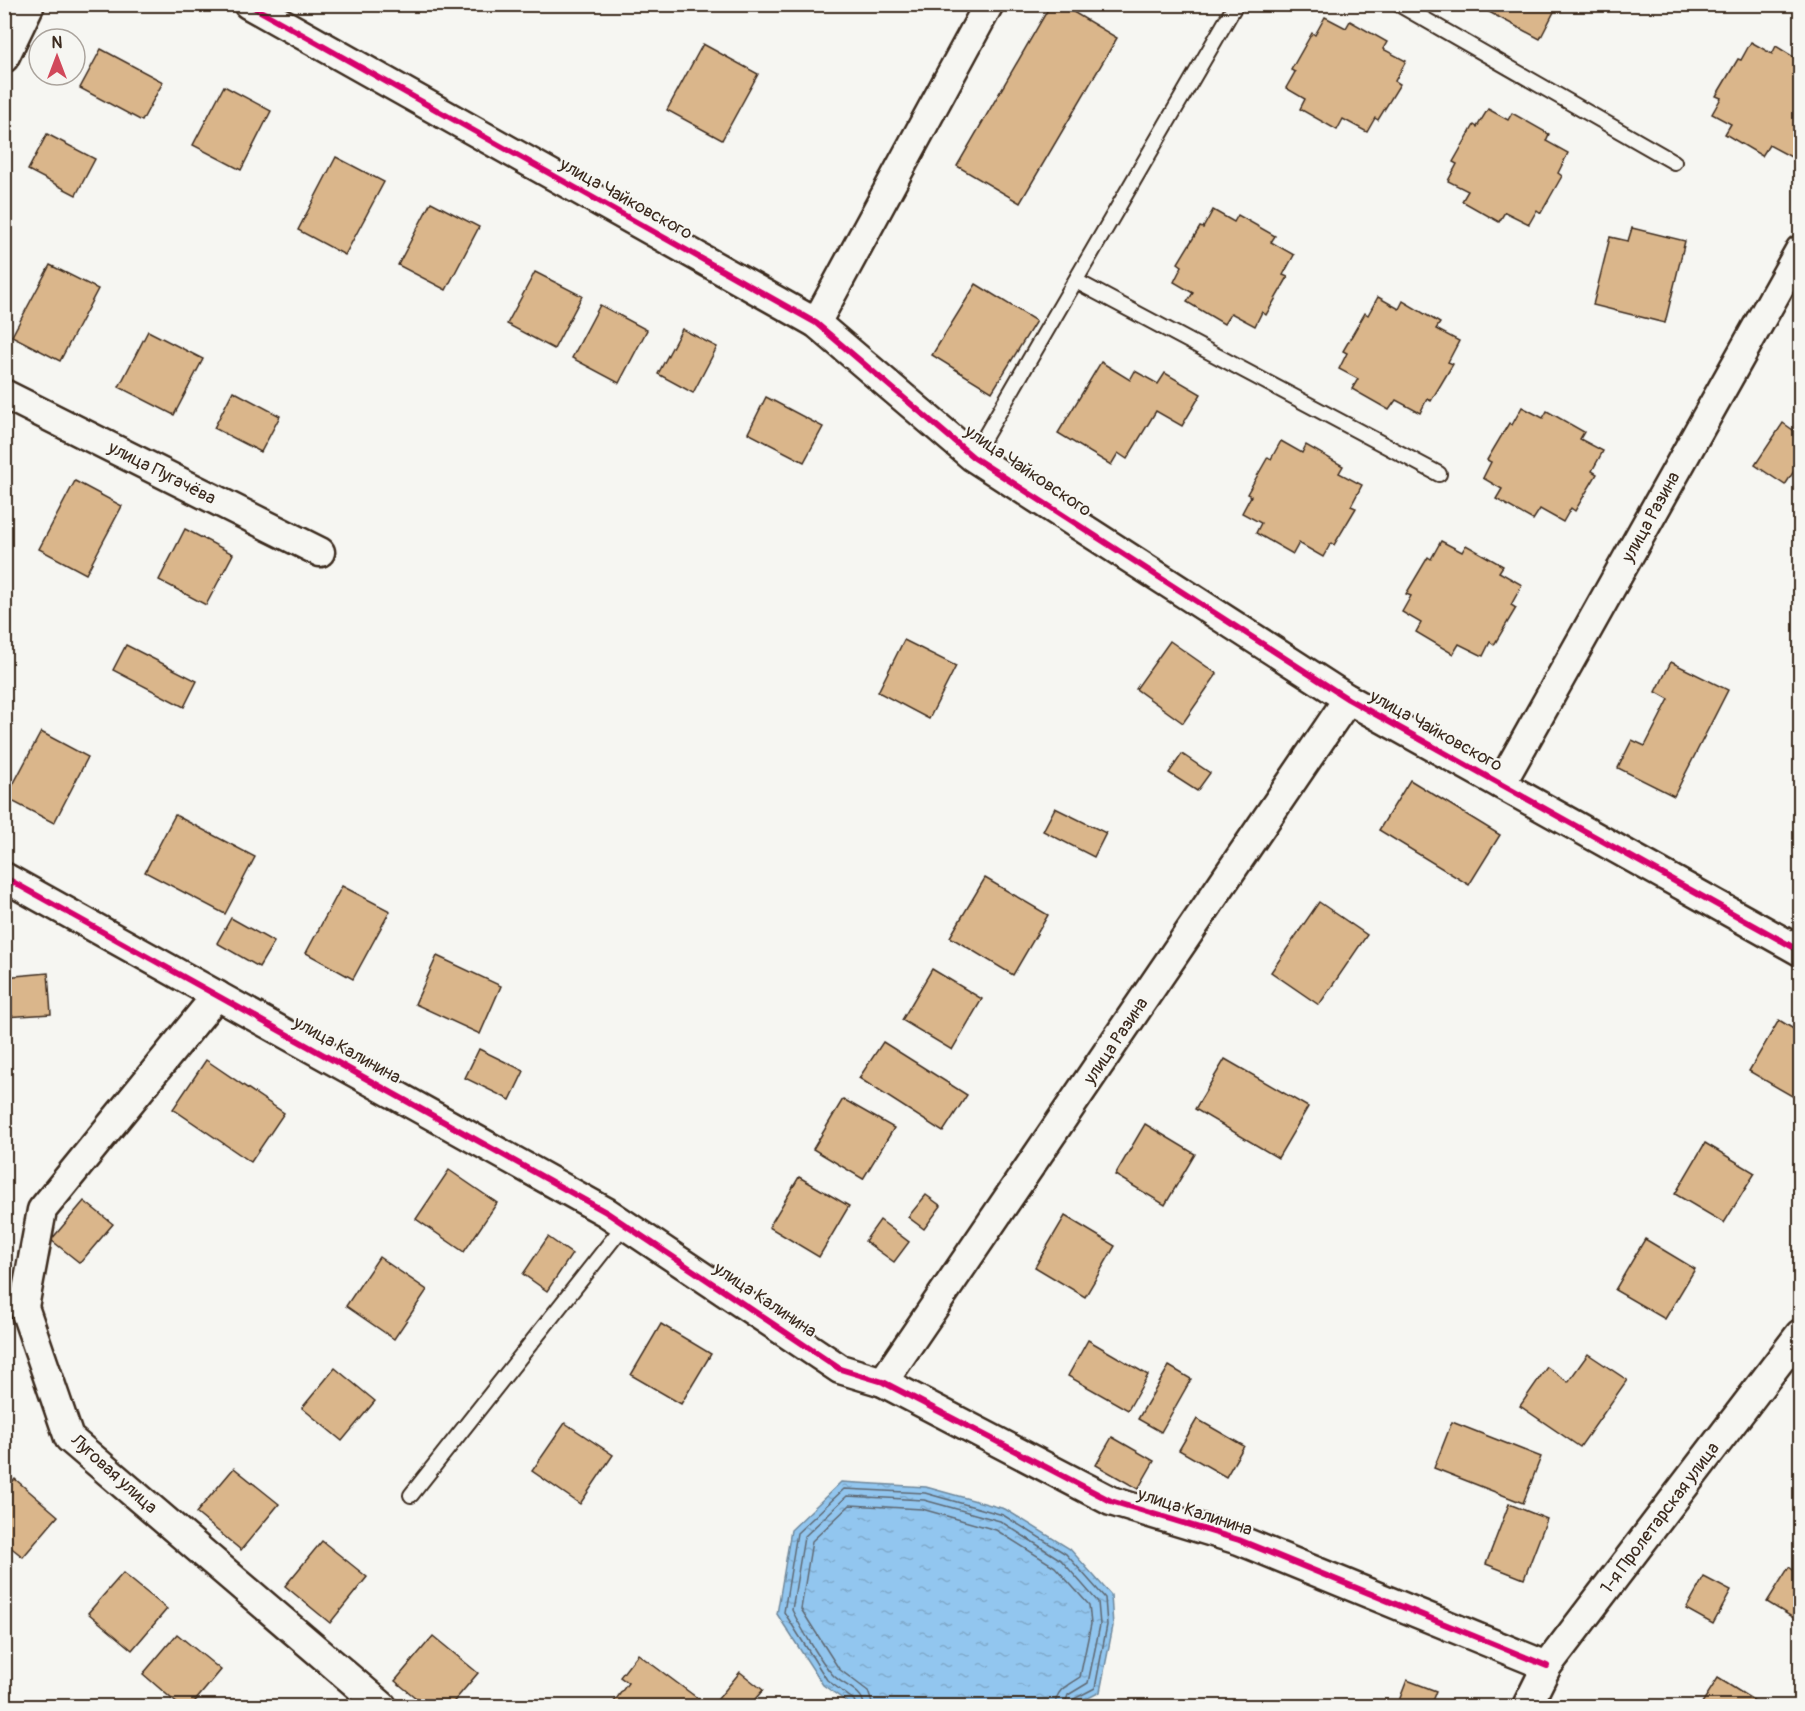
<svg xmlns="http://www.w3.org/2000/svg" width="1805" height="1711" font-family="Pangolin,sans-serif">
<defs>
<pattern id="water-ripples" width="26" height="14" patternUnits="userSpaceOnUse" patternTransform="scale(1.5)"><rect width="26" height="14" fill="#92c6ef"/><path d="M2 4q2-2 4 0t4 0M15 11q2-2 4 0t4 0" fill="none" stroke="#7faacc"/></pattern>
</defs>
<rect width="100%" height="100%" fill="#f6f6f2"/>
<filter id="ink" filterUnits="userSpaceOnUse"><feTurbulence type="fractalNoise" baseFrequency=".0167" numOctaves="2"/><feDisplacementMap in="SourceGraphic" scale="12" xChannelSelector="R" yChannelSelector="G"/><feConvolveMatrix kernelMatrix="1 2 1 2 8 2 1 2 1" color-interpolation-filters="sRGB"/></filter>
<g filter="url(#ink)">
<path fill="url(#water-ripples)" stroke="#6f889b" stroke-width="1.5" d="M841,1482L926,1487L1005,1509L1070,1549L1111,1595L1113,1626L1100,1692L1073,1706H853L823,1685L777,1614L791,1530Z"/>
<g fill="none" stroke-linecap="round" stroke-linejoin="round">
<g stroke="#5e6872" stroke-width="1.5">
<path d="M856,1706L854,1700L827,1680L784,1612L797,1533L844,1489L925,1493L1003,1515L1066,1554L1105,1598L1107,1625L1095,1688L1074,1699L1071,1706"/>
<path d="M864,1706C863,1689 842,1686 832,1674C820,1660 801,1628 792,1610L804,1537L847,1496L924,1500L1000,1521L1061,1560L1098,1602L1100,1625L1088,1683L1068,1695L1064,1706"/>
<path d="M873,1706L868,1691L839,1669L801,1609L812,1541L850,1505L922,1509L996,1530L1055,1567L1089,1605L1091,1624L1080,1677C1068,1685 1056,1689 1055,1706"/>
</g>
</g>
<g fill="#dab68b" stroke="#3b2a1e" stroke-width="1.5">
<path d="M1051,4H1060L1117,38L1020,203L957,166Z"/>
<path d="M1474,4H1558L1540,39Z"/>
<path d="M1325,17L1346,28L1350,21L1387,42L1383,49L1406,61L1395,81L1400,84L1378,120L1375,118L1367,132L1343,119L1337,130L1300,109L1305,99L1286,88L1295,72L1291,70L1312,33L1315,35Z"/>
<path d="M1751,42L1772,54L1776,46L1800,61V144L1793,158L1769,145L1762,156L1725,134L1731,124L1712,114L1721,98L1716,96L1738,59L1741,60Z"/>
<path d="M703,44L758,74L722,140L667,110Z"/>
<path d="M101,49L163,82L142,121L80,88Z"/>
<path d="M224,86L271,111L241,170L193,145Z"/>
<path d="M1488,109L1508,120L1512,113L1549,134L1546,141L1568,153L1558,173L1562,176L1541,213L1537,210L1529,224L1505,212L1499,222L1462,201L1468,191L1448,181L1457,164L1453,162L1474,125L1477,127Z"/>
<path d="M47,134L95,159L76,195L28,170Z"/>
<path d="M336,157L384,182L345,255L298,230Z"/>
<path d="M431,202L479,227L446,290L398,265Z"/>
<path d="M1213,210L1234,222L1238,215L1275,236L1271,242L1294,255L1283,275L1288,277L1266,315L1262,312L1255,326L1231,313L1224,324L1187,302L1193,293L1174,282L1182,266L1178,263L1200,227L1203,228Z"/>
<path d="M1632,228L1685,241L1665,323L1593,305L1610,237L1628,241Z"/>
<path d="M50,265L98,289L60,361L12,336Z"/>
<path d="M535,272L582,296L554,349L507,324Z"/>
<path d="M976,284L1036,321L992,392L932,355Z"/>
<path d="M1378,297L1399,309L1403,301L1440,323L1436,329L1459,341L1448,362L1453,364L1431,401L1427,399L1420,413L1396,400L1389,410L1352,389L1358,379L1339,369L1347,353L1343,351L1365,313L1368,315Z"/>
<path d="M600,305L647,330L619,383L572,358Z"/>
<path d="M682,329L717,347L693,393L658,374Z"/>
<path d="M148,331L203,359L174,415L119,387Z"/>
<path d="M1101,362L1130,380L1135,371L1158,384L1165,373L1201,394L1182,426L1156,411L1127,459L1118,453L1111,465L1058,433Z"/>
<path d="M233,391L280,416L261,452L214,428Z"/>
<path d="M766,397L823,427L804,462L748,433Z"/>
<path d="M1522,407L1543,418L1547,411L1584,432L1580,439L1603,451L1592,471L1597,474L1575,511L1571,508L1563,522L1540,509L1533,520L1496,499L1502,489L1483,478L1491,462L1487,460L1509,423L1512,425Z"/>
<path d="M1783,423L1800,435V462L1785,485L1755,465Z"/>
<path d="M1281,441L1302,453L1306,445L1343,466L1339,473L1362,485L1351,506L1356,508L1334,545L1331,543L1323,557L1299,543L1293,554L1256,533L1261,523L1242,513L1251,496L1247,494L1268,457L1271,459Z"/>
<path d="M75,481L122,506L86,574L39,549Z"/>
<path d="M185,529L233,554L206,605L159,580Z"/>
<path d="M1441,541L1462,552L1466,545L1503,566L1499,572L1522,585L1511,605L1516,608L1494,645L1490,642L1483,656L1459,644L1453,654L1416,632L1421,623L1402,612L1411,596L1406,594L1428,557L1431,559Z"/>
<path d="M904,640L956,666L929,719L878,692Z"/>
<path d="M1170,641L1217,674L1183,723L1136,689Z"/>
<path d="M126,645L197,681L184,707L113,670Z"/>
<path d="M1671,662L1728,690L1674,796L1618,768L1632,740L1645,746L1669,699L1656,692Z"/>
<path d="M41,732L88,757L54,823L6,798Z"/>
<path d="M1182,754L1210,773L1197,791L1169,773Z"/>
<path d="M1410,780L1500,835L1469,885L1379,830Z"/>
<path d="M1055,808L1106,833L1094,857L1043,831Z"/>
<path d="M175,815L255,857L225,914L145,872Z"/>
<path d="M985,878L1048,915L1013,975L950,937Z"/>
<path d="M342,886L390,911L353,979L306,953Z"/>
<path d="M1319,902L1367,935L1319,1005L1271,972Z"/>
<path d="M231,918L274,942L259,967L217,943Z"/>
<path d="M437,956L501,986L480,1034L415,1004Z"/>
<path d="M932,969L982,999L952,1050L902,1020Z"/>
<path d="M48,973L51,1014L4,1017V977Z"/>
<path d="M1779,1020L1800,1033L1799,1100L1749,1071Z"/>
<path d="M883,1042L967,1095L943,1132L859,1078Z"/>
<path d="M479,1049L524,1071L510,1100L465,1078Z"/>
<path d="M1225,1059L1308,1107L1278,1158L1195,1109Z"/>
<path d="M206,1060L284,1113L251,1162L173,1109Z"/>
<path d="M843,1099L894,1128L863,1179L813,1149Z"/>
<path d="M1145,1124L1195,1154L1165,1205L1115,1175Z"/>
<path d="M1705,1143L1755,1173L1724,1223L1675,1194Z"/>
<path d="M449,1170L497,1203L464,1252L416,1219Z"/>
<path d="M799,1177L849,1206L819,1257L769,1227Z"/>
<path d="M926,1195L941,1206L924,1229L908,1217Z"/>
<path d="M84,1201L113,1224L80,1263L51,1240Z"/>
<path d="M1065,1216L1115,1246L1085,1297L1035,1267Z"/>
<path d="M880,1220L909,1242L894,1262L865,1241Z"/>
<path d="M548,1237L572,1254L547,1291L523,1274Z"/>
<path d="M1645,1239L1695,1269L1665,1319L1615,1290Z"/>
<path d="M379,1257L427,1290L394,1339L346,1306Z"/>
<path d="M661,1324L711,1354L681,1404L631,1375Z"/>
<path d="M1088,1340L1148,1375L1128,1410L1068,1376Z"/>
<path d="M1588,1354L1627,1380L1580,1447L1520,1406L1547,1367L1568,1382Z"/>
<path d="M1169,1366L1191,1379L1161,1432L1138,1419Z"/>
<path d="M335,1368L375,1401L342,1441L302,1408Z"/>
<path d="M1197,1419L1244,1446L1226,1477L1179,1450Z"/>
<path d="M1452,1422L1541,1457L1523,1503L1434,1468Z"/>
<path d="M565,1423L613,1455L580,1504L532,1471Z"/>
<path d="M1112,1437L1154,1461L1138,1489L1096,1465Z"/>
<path d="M234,1468L279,1504L241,1550L196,1513Z"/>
<path d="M15,1479L58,1516L23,1557L4,1542V1491Z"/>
<path d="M1509,1504L1547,1519L1524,1579L1486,1564Z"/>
<path d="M322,1541L367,1577L330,1623L285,1586Z"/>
<path d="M1789,1567L1800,1575V1622L1767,1602Z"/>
<path d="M123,1573L167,1609L132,1650L88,1613Z"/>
<path d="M1704,1577L1731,1591L1713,1624L1686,1609Z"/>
<path d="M177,1634L221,1670L191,1706H180L143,1674Z"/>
<path d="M433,1636L478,1673L450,1706H426L395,1681Z"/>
<path d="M638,1654L708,1706H611L628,1683L620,1677Z"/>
<path d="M740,1672L763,1690L749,1706H715L713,1705Z"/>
<path d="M1718,1678L1763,1706H1700Z"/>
<path d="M1407,1680L1436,1691L1430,1706H1397Z"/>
</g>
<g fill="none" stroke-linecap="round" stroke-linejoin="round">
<g stroke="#3b2a1e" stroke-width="18">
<g id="lane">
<path d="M1398,4L1674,162"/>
<path d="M1076,281L1439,474"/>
<path d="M973,457L1236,4"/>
<path d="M411,1495L625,1224"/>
</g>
</g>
<g stroke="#3b2a1e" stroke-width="33">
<g id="street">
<path d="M248,4L816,323L973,457L1348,699L1800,951"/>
<path d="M4,58L30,4"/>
<path d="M816,323L989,4"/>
<path d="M4,394L320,552"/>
<path d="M1501,784L1800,250"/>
<path d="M4,877L606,1212L840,1369L883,1382L1111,1501L1239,1540L1547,1666"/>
<path d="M217,995L42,1210L24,1307L69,1438L382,1706"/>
<path d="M883,1382L1348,699"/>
<path d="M1527,1706L1547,1666L1800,1334"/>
</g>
</g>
<use href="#lane" stroke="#f6f6f2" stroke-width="14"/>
<use href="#street" stroke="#f6f6f2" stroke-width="28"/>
<g stroke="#f6f6f2" stroke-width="10">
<g id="cycleway">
<path d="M248,4L816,323L973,457L1348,699L1800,951"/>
<path d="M4,877L606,1212L840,1369L883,1382L1111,1501L1239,1540L1547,1666"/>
</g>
</g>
<use href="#cycleway" stroke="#d6006c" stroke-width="6"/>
</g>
</g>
<g text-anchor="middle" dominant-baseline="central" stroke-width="4.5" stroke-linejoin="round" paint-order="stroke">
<g font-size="18" fill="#3b2a1e" stroke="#f6f6f2">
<text transform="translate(626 199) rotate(29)">улица Чайковского</text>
<text transform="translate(1028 471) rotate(34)">улица Чайковского</text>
<text transform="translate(162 473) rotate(27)">улица Пугачёва</text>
<text transform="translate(1651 517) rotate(-61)">улица Разина</text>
<text transform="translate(1436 731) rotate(29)">улица Чайковского</text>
<text transform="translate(1116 1041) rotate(-56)">улица Разина</text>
<text transform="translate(347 1050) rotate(29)">улица Калинина</text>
<text transform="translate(765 1300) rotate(34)">улица Калинина</text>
<text transform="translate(114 1474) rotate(42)">Луговая улица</text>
<text transform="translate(1195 1512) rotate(18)">улица Калинина</text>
<text transform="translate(1660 1518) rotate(-53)">1-я Пролетарская улица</text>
</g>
</g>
<rect width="1805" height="1711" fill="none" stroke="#f6f6f2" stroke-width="24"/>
<rect x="12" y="12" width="1781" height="1687" fill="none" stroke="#3b2a1e" stroke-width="2" filter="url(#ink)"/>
<g transform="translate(57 57)"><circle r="28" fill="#f6f6f2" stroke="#aba49d" stroke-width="1.5"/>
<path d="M0-4.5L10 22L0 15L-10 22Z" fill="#d1495b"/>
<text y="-9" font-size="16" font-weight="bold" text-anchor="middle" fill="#3b2a1e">N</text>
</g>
</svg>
